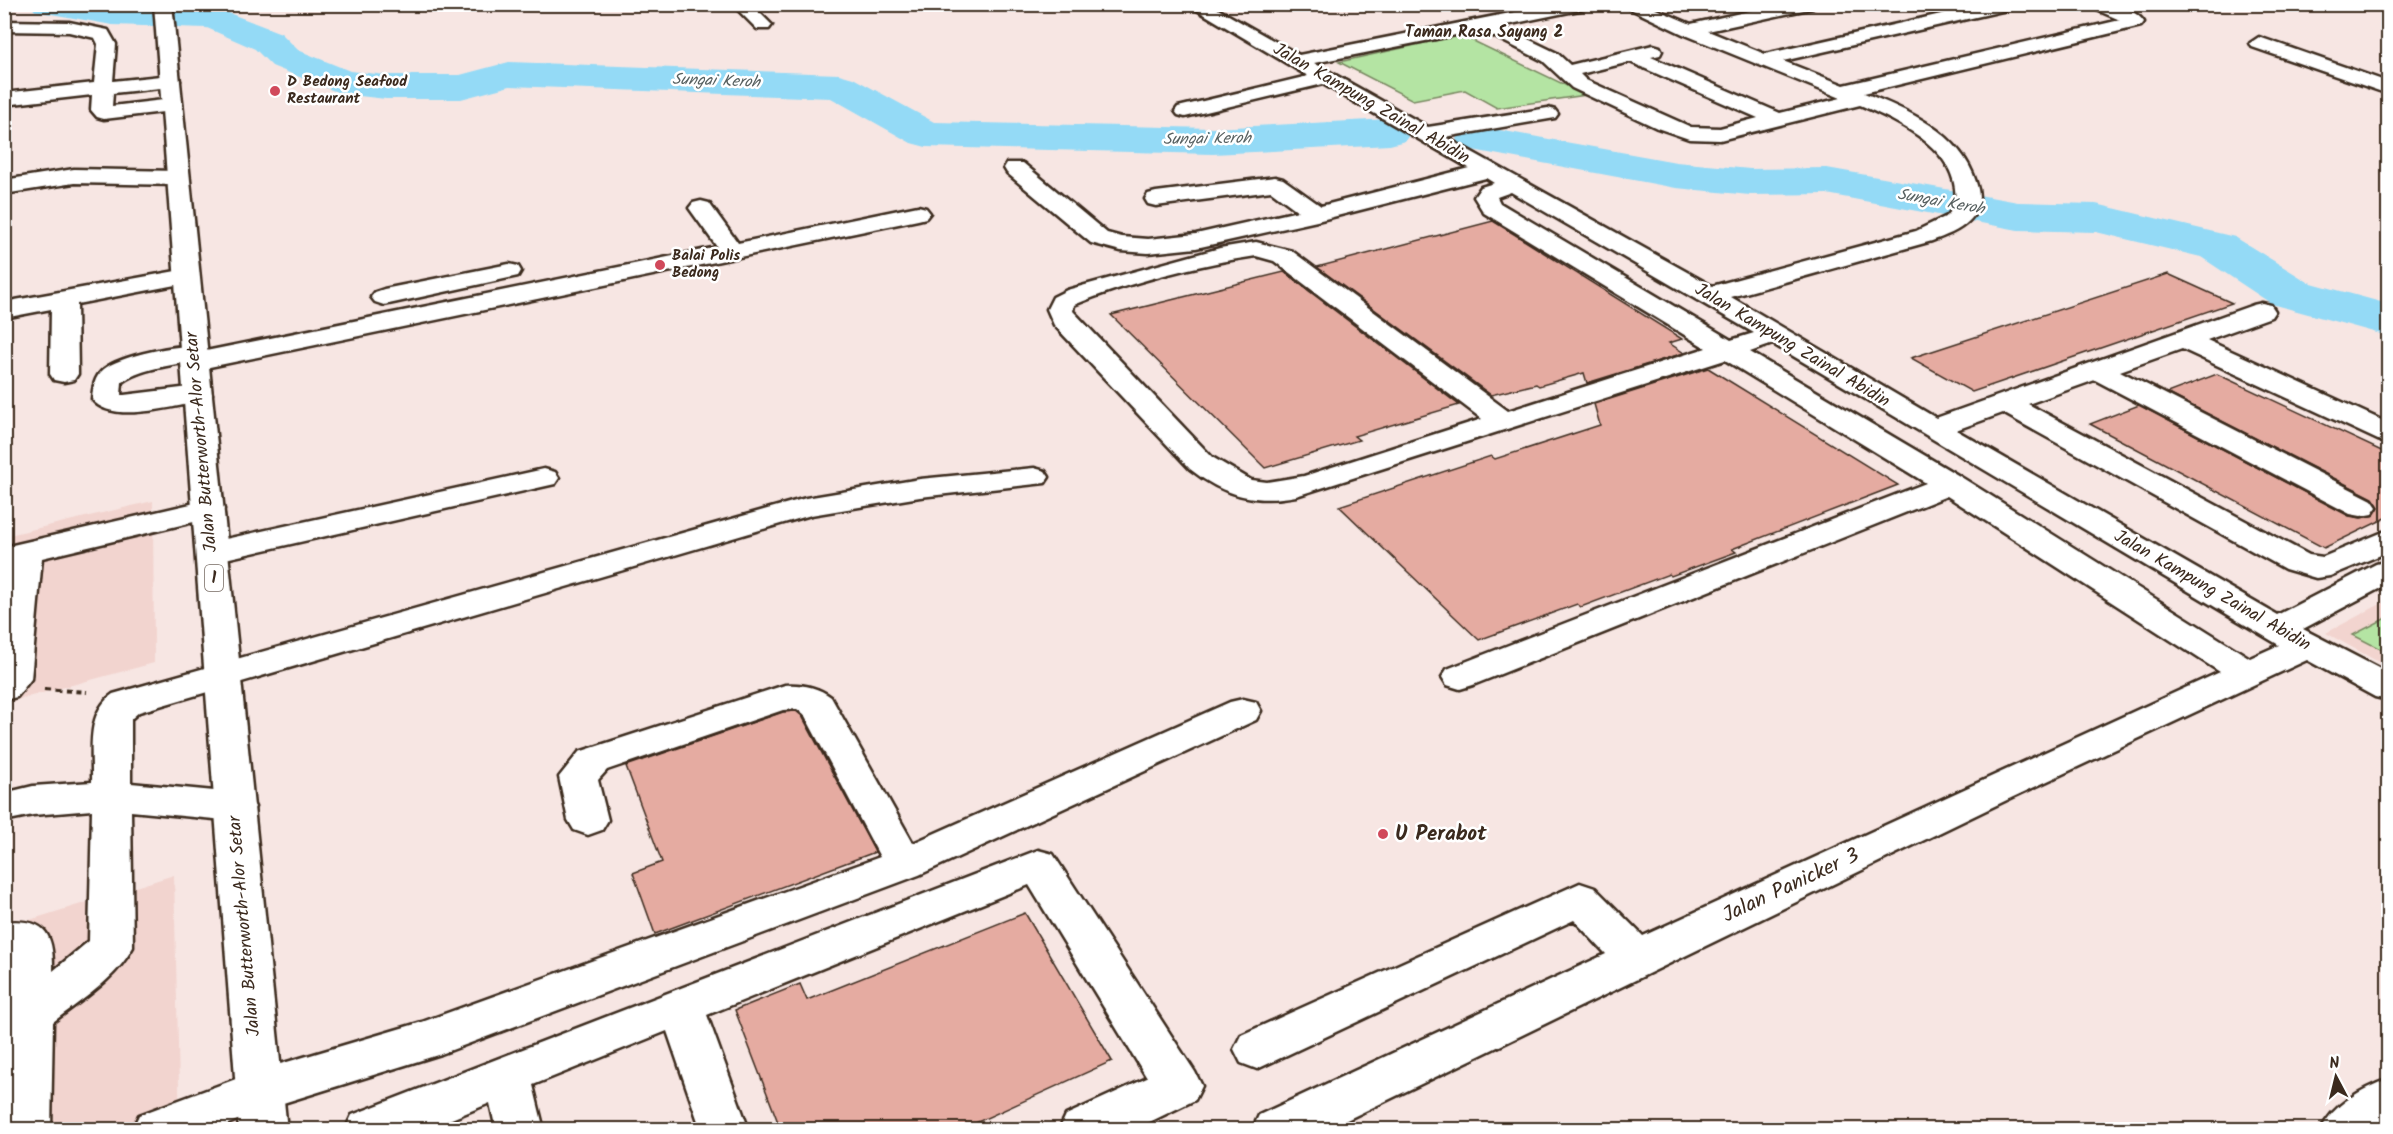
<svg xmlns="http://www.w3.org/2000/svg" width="2393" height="1134" font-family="Kalam,sans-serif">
<rect width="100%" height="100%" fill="#f7e6e3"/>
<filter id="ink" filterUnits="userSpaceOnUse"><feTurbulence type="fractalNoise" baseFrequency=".0167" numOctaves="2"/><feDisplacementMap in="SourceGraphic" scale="12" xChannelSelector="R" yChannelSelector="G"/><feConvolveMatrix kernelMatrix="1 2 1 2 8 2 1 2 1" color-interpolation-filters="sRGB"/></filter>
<g filter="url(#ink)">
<g fill="#f2d4cf">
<path d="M153,501L154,663L5,703V536Z"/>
<path d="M2388,600V667L2326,633Z"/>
<path d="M174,875L180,1129H5L4,928Z"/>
</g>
<g fill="#b4e4a3" stroke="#788760" stroke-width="1.5">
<path d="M1461,35L1586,95L1497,108L1465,90L1413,100L1339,62Z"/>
<path d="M2388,617V653L2353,635Z"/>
</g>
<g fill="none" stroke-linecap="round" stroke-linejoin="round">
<g fill="#94daf6" fill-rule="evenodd">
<path d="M30,4L213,7L281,33L298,50L350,71L386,75H460L509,62L839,74L853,78L934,122L1213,128L1390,119L1405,123L1411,132L1405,141L1390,145L1213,154L926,147L911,143L831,98L510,86L461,99H386L342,94L272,66L255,49L207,28L112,25L35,11Z"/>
<path d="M1477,126L1676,162L1750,169L1827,168L2018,202L2096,204L2235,237L2308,282L2388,304V336L2272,304L2201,257L2096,232L2018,230L1827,194L1750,195L1676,188L1462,148L1456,139L1462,130Z"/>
</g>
</g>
<g fill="#e5aba1" stroke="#3b2a1e" stroke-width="1.5">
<path d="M1493,221L1682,339L1669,343L1684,353L1587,383L1584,373L1539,386L1536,384L1491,395L1317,267Z"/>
<path d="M1284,272L1459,405L1354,436L1359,440L1265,468L1111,315Z"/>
<path d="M2168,274L2232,303L1972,392L1911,358Z"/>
<path d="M1708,368L1898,485L1732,549L1736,552L1671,576L1669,574L1581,607L1577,604L1479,640L1339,506L1491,456L1495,459L1600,425L1594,404Z"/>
<path d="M2217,374L2388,454V517L2324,548L2090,424L2139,405L2349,516L2361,518L2374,515L2379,507L2373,498L2167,393Z"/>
<path d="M796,711L802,716L875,852L655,934L633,873L662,862L626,766L783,712Z"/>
<path d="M1025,913L1112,1061L960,1130H781L735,1010L800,984L807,1000Z"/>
</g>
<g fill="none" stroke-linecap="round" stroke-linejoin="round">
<g stroke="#3b2a1e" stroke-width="5">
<g id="minor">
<path d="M732,4H751L772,25L769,29H757Z"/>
<path d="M1187,4H1209L1299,55L1555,4H1592L1584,9L1501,26L1557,53L1570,65L1653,45L1660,47L1662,51L1660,55L1651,57L1780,113L1841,98L1683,34L1620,4H1644L1691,24L1781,4H1815L1813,8L1708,31L1765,54L1985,4H2019L2011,9L1783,61L1844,85L2120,20L2083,4C2102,4 2132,4 2144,22L2141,26L1864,93C1908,110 1961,133 1976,182C1981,196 1980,210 1969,221C1959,231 1945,236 1932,241L1731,297L1936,418L2253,305L2262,303L2271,305L2275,311L2271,317L2207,340L2388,423V443L2378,440L2182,349L2120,371L2372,500L2377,507L2372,514L2361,516L2350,514L2095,380L2028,404L2309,555L2323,557L2388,530V552L2330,576L2316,578L2285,569L2003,413L1956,430L2277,615L2376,564L2388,561V584L2303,629L2388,673V700L2375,697L2307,660L2011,798L1326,1130H1252L1259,1115L1606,954L1574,920L1257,1069L1241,1063L1234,1049L1241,1035L1580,883L1595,888L1643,936L2220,672L1947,496L1473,685L1460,689L1447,685L1442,677L1447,669L1926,483L1725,360L1296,496C1254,504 1223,495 1190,469L1054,325L1047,309L1053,297L1067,290L1220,248L1256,242L1292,251L1508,411L1706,348L1484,213L1474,197L1481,187L1494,183L1486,178L1317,221L1196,248L1148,253L1121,251L1091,243L1007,173L1004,168L1007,163H1023L1107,233L1122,237L1148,239L1196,234L1298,211L1271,191L1156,206L1148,204L1145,199L1148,194L1156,192L1275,177L1283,179L1321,206L1469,168L1323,84L1185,117L1178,115L1175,111L1178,107L1308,76ZM1481,30L1543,61L1572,88L1657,128L1689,139L1720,140L1860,105C1901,123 1963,151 1955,206L1947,216L1916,231L1712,286L1445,137L1555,118L1558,114L1555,110L1548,108L1428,127L1314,63ZM1630,62L1758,118L1720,128L1691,127L1586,80L1580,74ZM1511,192L1754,333L1731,340L1500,203L1497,197ZM1256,256L1274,261L1482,419L1304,476L1267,482L1251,480L1212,457L1073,311L1074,305C1126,283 1200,264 1256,256ZM1773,344L2279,645L2250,658L1961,477L1750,352Z"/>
<path d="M2379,4H2388V10L2382,9Z"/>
<path d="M4,21L69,22L108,30L116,44L113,81L170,75L180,81L170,87L113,93L112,106L172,99L179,101L182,105L179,109L172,111L104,119L97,117L91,110L92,95L4,105V93L94,83L98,44L95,38L69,32L4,31Z"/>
<path d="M2259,37L2388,82V94L2252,47L2250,43Z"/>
<path d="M74,169L178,171L186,173L189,178L186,183L178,185L74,183L4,194V180Z"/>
<path d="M701,201L709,203L738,243L918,206L926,208L930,213L926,218L918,220L195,370L185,368L182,363C162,367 139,370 122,382L121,395H124L198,386L208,388L212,394L208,400L198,402C172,407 109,424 92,399C93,388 94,377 104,369C120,356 183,342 204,347L206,351L717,247L689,208L693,203Z"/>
<path d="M509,264L518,266L521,271L518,276L384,305L375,302L371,297L375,292L384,289Z"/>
<path d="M187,269L196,271L199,276L196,281L77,304L78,374L74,380L64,382L54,380L50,374L51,309L4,318V302Z"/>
<path d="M1034,468L1045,471L1049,477L1045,483L920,497L811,515L139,712L131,719V783L235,793L249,797L255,807L249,817L235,821L131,811L133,947C116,979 81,1000 53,1022L51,1130H4L10,955L4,956V922C45,918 54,933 53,971L89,941L92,810L33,815L4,821V793L33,786L92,782C93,752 85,714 113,694L806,498L920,479Z"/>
<path d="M544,469L555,472L559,478L555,484L212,562L200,559L196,552L200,545L212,542Z"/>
<path d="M208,500L219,502L224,509L219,516L42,558L31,679L17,697L4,700V597L8,566L4,567V547Z"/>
<path d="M785,685C801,684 818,687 831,697L913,843L1230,702L1243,699L1256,702L1261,711L1256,720L919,875L441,1054L267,1108L213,1130H132L139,1115L260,1070L422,1022L880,857L804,714L797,709L783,710L607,770L598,780L608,820L602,830L588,835L574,830L568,820L559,777L579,752Z"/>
<path d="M1038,850L1053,854L1195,1072L1202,1086L1195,1100L1133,1130H1059L1066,1115L1147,1078L1029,885L707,1015L749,1130H701L667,1031L533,1085L544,1130H496L490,1103L425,1130H345L352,1115Z"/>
<path d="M2388,1079V1126L2384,1130H2321C2332,1105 2363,1088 2388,1079Z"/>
</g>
</g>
<g stroke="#3b2a1e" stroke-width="5">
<path id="major" d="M154,4H172L287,1130H239Z"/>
</g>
<path stroke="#3b2a1e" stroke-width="4" stroke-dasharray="6 4.5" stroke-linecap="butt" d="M44,689L87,692"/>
<use href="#minor" fill="#fff" fill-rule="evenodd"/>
<use href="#major" fill="#fff" fill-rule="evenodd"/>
</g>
</g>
<g fill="#d1495b" stroke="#fff" stroke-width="2">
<circle cx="275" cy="91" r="6"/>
<circle cx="660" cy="265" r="6"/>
<circle cx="1383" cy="834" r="6"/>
</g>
<g text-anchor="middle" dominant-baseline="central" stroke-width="5" stroke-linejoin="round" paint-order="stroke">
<g font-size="15" font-weight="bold" fill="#3b2a1e" stroke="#fff" text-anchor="start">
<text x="287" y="82">D Bedong Seafood<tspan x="287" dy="17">Restaurant</tspan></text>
<text x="672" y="256">Balai Polis<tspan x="672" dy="17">Bedong</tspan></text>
</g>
<g font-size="16" font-weight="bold" fill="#3b2a1e" stroke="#fff">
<text x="1484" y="32">Taman Rasa Sayang 2</text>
</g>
<g font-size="16" font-style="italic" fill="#565f5f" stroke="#fff">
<text transform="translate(716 81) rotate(2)">Sungai Keroh</text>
<text transform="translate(1207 139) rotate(-1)">Sungai Keroh</text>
<text transform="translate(1941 202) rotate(10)">Sungai Keroh</text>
</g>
<rect fill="#fff" stroke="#766a62" stroke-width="1.5" x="205" y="565" width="18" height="26" rx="4.5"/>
<g font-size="16" font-weight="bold" fill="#3b2a1e">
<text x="214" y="578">1</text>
</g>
<g font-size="18" fill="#3b2a1e" stroke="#fff">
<text transform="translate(1371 104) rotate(30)">Jalan Kampung Zainal Abidin</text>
<text transform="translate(1792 346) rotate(31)">Jalan Kampung Zainal Abidin</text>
<text transform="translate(202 442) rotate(-95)">Jalan Butterworth-Alor Setar</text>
<text transform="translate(2212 591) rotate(30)">Jalan Kampung Zainal Abidin</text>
<text transform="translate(245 926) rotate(-95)">Jalan Butterworth-Alor Setar</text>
</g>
<g font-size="21" font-weight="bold" fill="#3b2a1e" stroke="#fff" text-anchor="start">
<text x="1395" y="834">U Perabot</text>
</g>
<g font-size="21" fill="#3b2a1e" stroke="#fff">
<text transform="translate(1791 886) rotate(-25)">Jalan Panicker 3</text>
</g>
</g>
<rect width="2393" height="1134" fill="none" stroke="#fff" stroke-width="24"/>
<rect x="12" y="12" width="2369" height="1110" fill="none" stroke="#3b2a1e" stroke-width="2" filter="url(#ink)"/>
<g transform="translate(2336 1077) rotate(353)" stroke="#ffffff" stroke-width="4.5" paint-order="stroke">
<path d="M0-4.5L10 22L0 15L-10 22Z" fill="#3b2a1e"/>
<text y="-9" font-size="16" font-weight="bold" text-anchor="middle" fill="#3b2a1e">N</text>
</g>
</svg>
